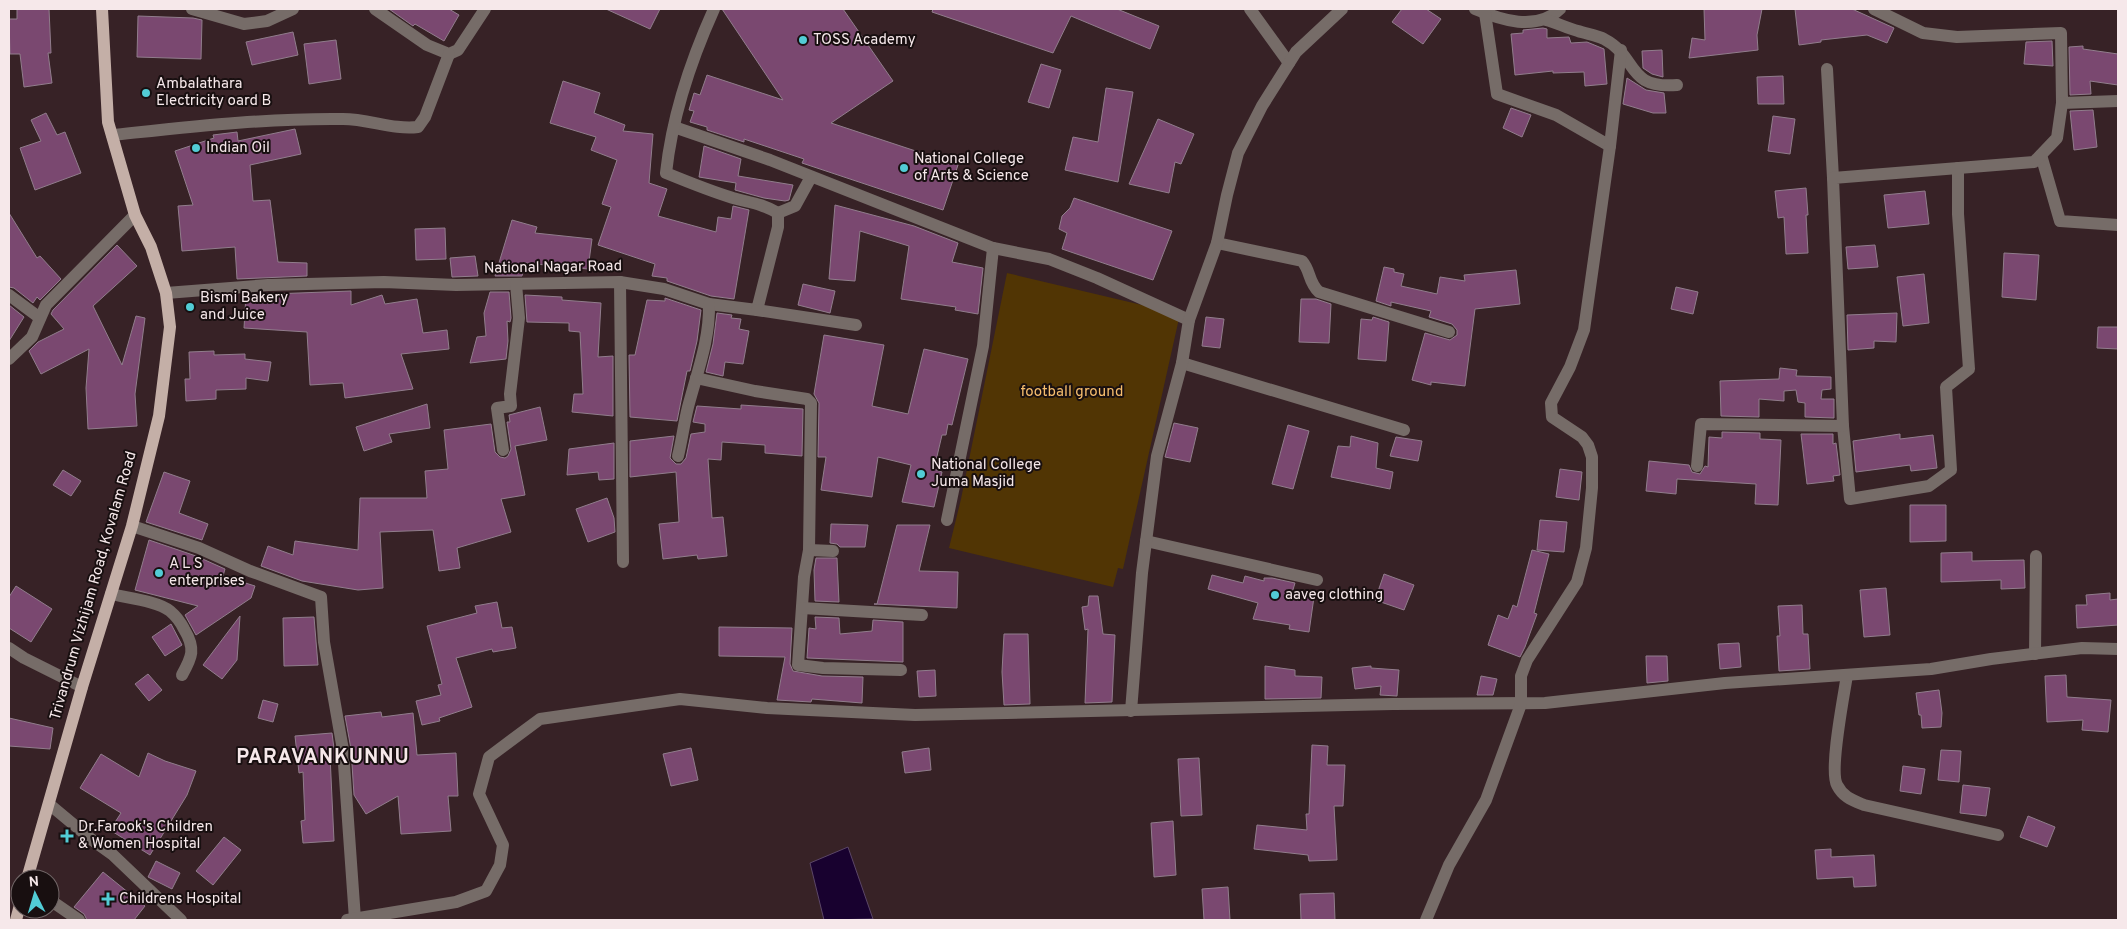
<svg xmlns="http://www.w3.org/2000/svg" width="2127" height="929" font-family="Overpass,sans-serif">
<rect width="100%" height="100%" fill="#372226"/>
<path fill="#513504" d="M1007,273L1180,314L1123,569L1118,568L1113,587L949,548L961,499Z"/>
<path fill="#18012f" stroke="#5b4667" d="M848,847L873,919L824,920L810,863Z"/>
<g fill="#7a4870" stroke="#917d8c">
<path d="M17,9H49L51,53H48L52,83L24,87L20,54H10L9,19H17Z"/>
<path d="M389,9H449L459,15L444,41L415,24L413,26Z"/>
<path d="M606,9H660L650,29Z"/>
<path d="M722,9H843L893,81L831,123L958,165L943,210L802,163L804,159L744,139V142L707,130V127L690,122L694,111L689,110L694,93L700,95L707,75L783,100Z"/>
<path d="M933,9H1117L1159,26L1150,49L1071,16L1053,53L932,12Z"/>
<path d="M1402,9H1426L1441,19L1423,44L1392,22Z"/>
<path d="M1704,9H1762L1757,35L1758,50L1689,58L1692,38L1705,40Z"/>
<path d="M1795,9H1852L1894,28L1887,43L1867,35L1821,40V42L1799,45Z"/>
<path d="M138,16L193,18L202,20L201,59L137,57Z"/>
<path d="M1543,28L1547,29V38L1569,37L1571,43L1587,42L1604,49L1607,84L1585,86L1584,72L1553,73V71L1515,75L1511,34L1523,33V30Z"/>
<path d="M293,32L298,55L252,65L246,42Z"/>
<path d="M336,40L341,79L309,84L304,44Z"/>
<path d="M2052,41L2053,66L2024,64L2026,42Z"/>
<path d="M2083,46V49L2118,54V85L2090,81L2091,94L2070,95L2069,47Z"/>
<path d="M1662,50L1663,77L1652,74L1643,68L1642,51Z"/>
<path d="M1041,64L1061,70L1049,108L1028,102Z"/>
<path d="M1783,76L1784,104H1758L1757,77Z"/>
<path d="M1627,78L1646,90L1664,93L1666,113H1653L1623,104Z"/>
<path d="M563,81L600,93L594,113L625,125L623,131L653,134L649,183L667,189L658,216L716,232L718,217L731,219L733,206L749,210L734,299L711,296L667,281V278L652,276L655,264L598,245L611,207L602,204L617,160L591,150L596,137L550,123Z"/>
<path d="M1106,88L1133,92L1118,182L1065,170L1073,137L1098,142Z"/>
<path d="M1511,108L1531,115L1522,137L1503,128Z"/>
<path d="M2093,110L2097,147L2074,150L2070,111Z"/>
<path d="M46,113L57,135L65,132L81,173L35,190L20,148L41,141L31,120Z"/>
<path d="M1773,116L1795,119L1790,154L1768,151Z"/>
<path d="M1158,119L1194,134L1181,164L1175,162L1169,193L1129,184Z"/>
<path d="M295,129L301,154L250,165L253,201L270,200L278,262L307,263V276L237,279L235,247L182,251L178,206L193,205L175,151L214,138L213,135L237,132L238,141Z"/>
<path d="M704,146L741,159L738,176L793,185L789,200L785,201L764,198L735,190L736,183L699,177Z"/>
<path d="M1806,188L1808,215H1806L1808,253L1786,254L1784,217L1778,218L1775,191Z"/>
<path d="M1925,191L1929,224L1888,228L1884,195Z"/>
<path d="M1074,198L1172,231L1153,280L1062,249L1067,233L1059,229L1062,216L1070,208Z"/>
<path d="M835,205L914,226L958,243L952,262L983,268L978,314L955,310L956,307L901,299L909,246L860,231L855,281L829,279Z"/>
<path d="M9,213L37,258L40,256L61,279L40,300L37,297L33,303L14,288L9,287Z"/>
<path d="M512,220L537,227L535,233L592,239L588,269L525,263L522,276H495Z"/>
<path d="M445,228L446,259L416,260L415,229Z"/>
<path d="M117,245L137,266L93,306L122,365L136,316L145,318L135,394L137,426L88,429L86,388L89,349L41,374L29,351L38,342L64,329L51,314L53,310Z"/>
<path d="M1875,245L1878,267L1848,269L1846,247Z"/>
<path d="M2004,253L2039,255L2036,300L2002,297Z"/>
<path d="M475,256L478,276L452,277L450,258Z"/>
<path d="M1384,267L1394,269V272L1404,274L1401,286L1437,294L1440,277L1465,281L1464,275L1516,270L1520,304L1475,309L1465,386L1431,382V385L1412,380L1425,333L1450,340L1457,335V330L1452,324L1429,317L1431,311L1391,302V306L1376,301Z"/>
<path d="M1924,274L1929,323L1903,326L1897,277Z"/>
<path d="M803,284L835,291L830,313L798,305Z"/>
<path d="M1676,287L1698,292L1693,314L1671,309Z"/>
<path d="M351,291V305L382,295L385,304L417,299L423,333L447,330L449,349L401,354L413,389L345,398L343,383L310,385L307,332L244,328L246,295Z"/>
<path d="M490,292H509L511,318L510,322L507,321L508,341L506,359L470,363L477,337L486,336L484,313Z"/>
<path d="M525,295L562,297V300L601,303L598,357L613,356V416L572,412L574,394H583L580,332L569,331V323L527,322Z"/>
<path d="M665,298L701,310L697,341L690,371H687L677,421L630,417L629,355H635L647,300L665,301Z"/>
<path d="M1301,299H1316L1331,304L1329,343L1299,342Z"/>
<path d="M9,305L24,317L9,341Z"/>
<path d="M717,313L732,315L731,318L741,319L739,329L749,331L743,364L725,362L723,376L706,372L713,344Z"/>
<path d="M1897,313L1896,342L1874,341V348L1848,350L1847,315Z"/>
<path d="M1206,317L1224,319L1220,348L1202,346Z"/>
<path d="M1373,317L1389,322L1386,361L1358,359L1361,319L1372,320Z"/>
<path d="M2098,327H2118V349L2097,348Z"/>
<path d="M824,335L884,345L872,406L908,414L924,349L968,359L952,425L948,424L946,435H942L934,469L942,472L934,507L902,502L911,465L878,457L872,497L821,490L826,457H818L819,403L814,394Z"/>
<path d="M214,351V355L245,354V359L271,362L268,381L246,378V389L216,390V399L186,401L185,379H190L189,352Z"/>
<path d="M1780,368L1797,370L1796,376L1831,377V389L1822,390L1821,399H1834V418L1805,417V403L1798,402L1796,390L1784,391V401L1759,399V417L1721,416L1720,381L1779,379Z"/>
<path d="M427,404L430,428L389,434L392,442L364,451L356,427Z"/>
<path d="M741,405L803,409L802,456L765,453V445L722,442L721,460L708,459L712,518L723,517L727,556L698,559L697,555L663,559L659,524L679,522L676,472L630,477V441L674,436L670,458L676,464H681L686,458L691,434L705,432V424L693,422L697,406L741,409Z"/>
<path d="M540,407L547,440L515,446L525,495L501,499L511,532L457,548L460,568L439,571L433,530L380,532L383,588L358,590L302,581L261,566L268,546L293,555L295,541L358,550L360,498H427L425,471L448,469L444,430L491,424L495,452L500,457L505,458L508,456L511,449L507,422H510L509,415Z"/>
<path d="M1174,423L1198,428L1190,462L1165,457Z"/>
<path d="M1288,425L1309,431L1293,489L1272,484Z"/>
<path d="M1722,432L1760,433V439L1781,440L1778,505L1755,504L1756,484L1677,479L1676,494L1646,491L1649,461L1689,465L1692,472L1700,474L1705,466L1708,467L1709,437L1722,438Z"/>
<path d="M1801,434H1833V444L1836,443L1840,475L1833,476L1834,481L1807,484Z"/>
<path d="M1900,434V439L1933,435L1937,468L1911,471L1910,465L1856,472L1853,441Z"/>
<path d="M1351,436L1378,443L1376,468L1393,472L1390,489L1331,477L1338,446L1350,447Z"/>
<path d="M1396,437L1422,441L1418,461L1390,456Z"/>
<path d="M614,443V479L599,480L598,472L567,475L569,449Z"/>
<path d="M1560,469L1582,472L1579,500L1556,497Z"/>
<path d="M63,470L81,481L71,496L53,485Z"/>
<path d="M164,472L190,481L179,513L208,524L202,540L146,522Z"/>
<path d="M607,498L614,518L615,532L588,542L576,509Z"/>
<path d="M1910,505H1946V541L1910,542Z"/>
<path d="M1540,520L1567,522L1564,552L1537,550Z"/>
<path d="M831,524L868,525L865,547H840L837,544L830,543Z"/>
<path d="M897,525H930L919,571L958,572L957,608L874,604H877Z"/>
<path d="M149,540L196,556L225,569L223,576L255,586L251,598L196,635L185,615L198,606L135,590Z"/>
<path d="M1532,550L1549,554L1534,613L1537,614L1525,647L1520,657L1488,645L1498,615L1508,619L1513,605L1517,607Z"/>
<path d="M1972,552V561L2024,560L2025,588L2001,589V580L1941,582V553Z"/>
<path d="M816,558H837L839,602L815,601L814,570Z"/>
<path d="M1384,574L1414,585L1404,610L1375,600Z"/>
<path d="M1212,575L1243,583L1245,576L1264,581V578H1272L1295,583L1292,593L1314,597L1309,632L1289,629L1290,625L1253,619L1258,603L1208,589Z"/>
<path d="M16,586L52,609L31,642L9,628V597Z"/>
<path d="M1886,588L1890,635L1864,637L1860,590Z"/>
<path d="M2110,593V600L2118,599V625L2077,628L2076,605H2087L2086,595Z"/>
<path d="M1089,596H1098L1103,634L1115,635L1112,702L1085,703L1088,629L1085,630L1082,607L1088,606Z"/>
<path d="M497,602L502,628L512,627L516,648L493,652L492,649L456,658L472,707L439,718L440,721L422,725L416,701L441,695L438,685L442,684L427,626L477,613L475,606Z"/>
<path d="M1802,605L1803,634H1808L1810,669L1779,671L1777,636H1780L1778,606Z"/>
<path d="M240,616L237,660L222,679L203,665Z"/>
<path d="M314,617L318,665L284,666L283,618Z"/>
<path d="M815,617L839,618L840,634L872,631L873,620L903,622V662L807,658L809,628L816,629Z"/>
<path d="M171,624L182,645L165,656L152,637Z"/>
<path d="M719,627L792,628L790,664L793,671L822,676L863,677L862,703L812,699L811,702L777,700L785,657L719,656Z"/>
<path d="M1004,634H1028L1030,704L1004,705L1002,672Z"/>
<path d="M1739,643L1741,667L1720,669L1718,644Z"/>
<path d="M1646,656H1667L1668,681L1647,683Z"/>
<path d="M1265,666L1295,670V676L1322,677L1321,698L1265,699Z"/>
<path d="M1371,666V668L1399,670L1397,696L1380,695L1381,686L1355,689L1352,668Z"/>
<path d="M935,670L936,696L919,697L917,671Z"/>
<path d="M148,674L162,690L149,701L135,684Z"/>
<path d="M2066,675L2067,697L2111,700L2108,732L2082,730L2083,720L2047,722L2045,676Z"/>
<path d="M1481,676L1497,679L1493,695H1477Z"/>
<path d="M1939,690L1942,713L1941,727L1922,728L1921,715H1919L1916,693Z"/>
<path d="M263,700L278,704L273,722L258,718Z"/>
<path d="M381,712L382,717L413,713L417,755L456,753L458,796H448L451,831L401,834L398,796L366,814L354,795L351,749L345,716Z"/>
<path d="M9,718L53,728L50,749L9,746Z"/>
<path d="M332,733L336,764L330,755L334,841L303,843L301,821L305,820L303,772L299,773L295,736Z"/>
<path d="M1312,745L1328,746L1327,765H1345L1343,806H1334L1337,860L1309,861L1308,855L1254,849L1257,825L1307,830L1306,814H1309Z"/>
<path d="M691,748L698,780L671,786L663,754Z"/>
<path d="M929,748L931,770L905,773L902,752Z"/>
<path d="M1941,750L1961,751L1959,782L1938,780Z"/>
<path d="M148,753L165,761L196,771L187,795L150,855L110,830L121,813L80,788L101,754L139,777Z"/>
<path d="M1199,758L1202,815L1181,816L1178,759Z"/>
<path d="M1903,766L1925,769L1921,794L1900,791Z"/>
<path d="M1963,785L1990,788L1986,816L1960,813Z"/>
<path d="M2028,816L2055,827L2047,847L2020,837Z"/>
<path d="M1173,821L1176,875L1154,877L1151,823Z"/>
<path d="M224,837L241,850L213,885L196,871Z"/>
<path d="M1831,849V857L1874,855L1876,886L1854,887L1853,877L1817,879L1815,850Z"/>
<path d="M156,861L180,873L172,889L148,877Z"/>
<path d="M103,872L145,906L134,920H87L84,914L74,907Z"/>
<path d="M1228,887L1230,920H1204L1202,889Z"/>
<path d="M1334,893L1335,920H1301L1300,894Z"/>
</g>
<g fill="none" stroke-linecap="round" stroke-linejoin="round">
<g stroke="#766c68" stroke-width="12">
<path d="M192,9L244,24L267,21L293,9"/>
<path d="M375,9L427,45L449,54L458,50L485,9"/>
<path d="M1250,9L1289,63"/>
<path d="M1475,9C1501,20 1536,32 1560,9"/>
<path d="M1874,9L1923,33L1957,37L2061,33L2062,103L2118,101"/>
<path d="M1485,13L1497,94L1556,115L1610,146"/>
<path d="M1546,20C1557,23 1567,28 1578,31C1587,34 1597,35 1604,39C1639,57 1625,89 1677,85"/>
<path d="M1827,69L1833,178"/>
<path d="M674,127L770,160L993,248L1049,259L1097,278L1189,320"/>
<path d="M112,135C189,127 265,118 343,119C369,119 393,130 418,127L425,117L449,54"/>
<path d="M2041,155L2060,221L2118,225"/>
<path d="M778,213L795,206L811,177"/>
<path d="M1217,243L1302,261C1311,271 1308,282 1319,292L1449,332"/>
<path d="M620,282L623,562"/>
<path d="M166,293L268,285L384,282L456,285L620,282L664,289L709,304L757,310L778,227V213C760,203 751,203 733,198C710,191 688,182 666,173C672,117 691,60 714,9"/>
<path d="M9,295L40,318"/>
<path d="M757,310L856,325"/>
<path d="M9,359L32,337L46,305L135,215"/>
<path d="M1182,363L1404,430"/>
<path d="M696,378L755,391L807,399L811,403L809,550L804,577L798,665L823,668L901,670"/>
<path d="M1843,426L1850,499L1929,486L1951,470L1946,387L1969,369L1958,214V168"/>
<path d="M503,450L497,408L511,406L510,394L519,318L516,284"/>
<path d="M678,456C682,440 684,423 688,407C697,373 710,339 709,304"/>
<path d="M1697,466L1701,424L1843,426L1833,178L2034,162L2057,138L2062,103"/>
<path d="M947,520L983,346L993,248"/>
<path d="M132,526L199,548L250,571L321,597L324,642L343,750L355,919"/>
<path d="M1146,541L1317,580"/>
<path d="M809,550L833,551"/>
<path d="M111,594C127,598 158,601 170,611C176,616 181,623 184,629C196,649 192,657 182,675"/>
<path d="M802,608L922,615"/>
<path d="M9,648L24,658L82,687"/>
<path d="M2035,654L2036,556"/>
<path d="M1847,675C1844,695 1829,770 1837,785C1843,797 1852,800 1864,805L1998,835"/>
<path d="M1131,711L1142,573L1157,456L1182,363L1189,320L1217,243L1227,195L1238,153L1262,106L1296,52L1342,9"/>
<path d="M49,804L91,839L112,854L181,920"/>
<path d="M50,900L79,920"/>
<path d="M347,920L456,902L486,891L500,865L503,845L479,794L489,757L540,719L680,699L767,708L915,715L1393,704L1545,703L1725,683L1931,669L1991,659L2082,648L2118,649"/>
<path d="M1426,920L1449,865L1486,800L1521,704V676L1527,660L1577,582L1586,548L1592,488V457L1588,445L1582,437L1552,417L1551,403L1570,367L1584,330L1610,146L1621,50"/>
</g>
<g stroke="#c4afa7" stroke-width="12">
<path d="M27,879L82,687L132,526L159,416L170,327L166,293L151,247L135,215L108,122L102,9"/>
<path d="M16,920L20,905"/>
</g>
</g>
<g fill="#52ccd5" stroke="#180f10" stroke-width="2">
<circle cx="803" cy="40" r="5"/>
<circle cx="146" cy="93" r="5"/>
<circle cx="196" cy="148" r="5"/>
<circle cx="904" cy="168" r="5"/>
<circle cx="190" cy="307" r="5"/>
<circle cx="921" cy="474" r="5"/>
<circle cx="159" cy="573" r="5"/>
<circle cx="1275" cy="595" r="5"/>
<path d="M64.5 828.5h5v5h5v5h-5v5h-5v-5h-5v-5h5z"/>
<path d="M105.5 891.5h5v5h5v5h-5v5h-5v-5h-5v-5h5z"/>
</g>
<g text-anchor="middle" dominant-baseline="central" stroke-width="4" stroke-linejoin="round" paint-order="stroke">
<g font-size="15" fill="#f6e8ea" stroke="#180f10" text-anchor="start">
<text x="813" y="40">TOSS Academy</text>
<text x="156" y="84">Ambalathara<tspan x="156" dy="17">Electricity oard B</tspan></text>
<text x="206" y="148">Indian Oil</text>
<text x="914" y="159">National College<tspan x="914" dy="17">of Arts &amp; Science</tspan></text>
<text x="200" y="298">Bismi Bakery<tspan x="200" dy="17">and Juice</tspan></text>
<text x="931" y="465">National College<tspan x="931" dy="17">Juma Masjid</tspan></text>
<text x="169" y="564">A L S<tspan x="169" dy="17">enterprises</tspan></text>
<text x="1285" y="595">aaveg clothing</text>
<text x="78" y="827">Dr.Farook's Children<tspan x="78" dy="17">&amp; Women Hospital</tspan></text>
<text x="119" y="899">Childrens Hospital</text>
</g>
<g font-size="15" fill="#f6e8ea" stroke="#180f10">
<text transform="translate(553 268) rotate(-1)">National Nagar Road</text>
<text transform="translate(94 586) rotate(-74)">Trivandrum Vizhijam Road, Kovalam Road</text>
</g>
<g font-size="15" fill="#f7be6e" stroke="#180f10">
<text x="1072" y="392">football ground</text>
</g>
<g font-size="20" font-weight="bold" letter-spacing="1" fill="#f6e8ea" stroke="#180f10">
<text x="323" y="758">PARAVANKUNNU</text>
</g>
</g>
<rect width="2127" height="929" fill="none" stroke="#f6e8ea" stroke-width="20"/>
<g transform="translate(35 894) rotate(355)"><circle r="24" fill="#180f10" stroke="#716667"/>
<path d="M0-4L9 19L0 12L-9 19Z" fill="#52ccd5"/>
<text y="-8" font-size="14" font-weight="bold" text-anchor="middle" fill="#f6e8ea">N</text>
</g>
</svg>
